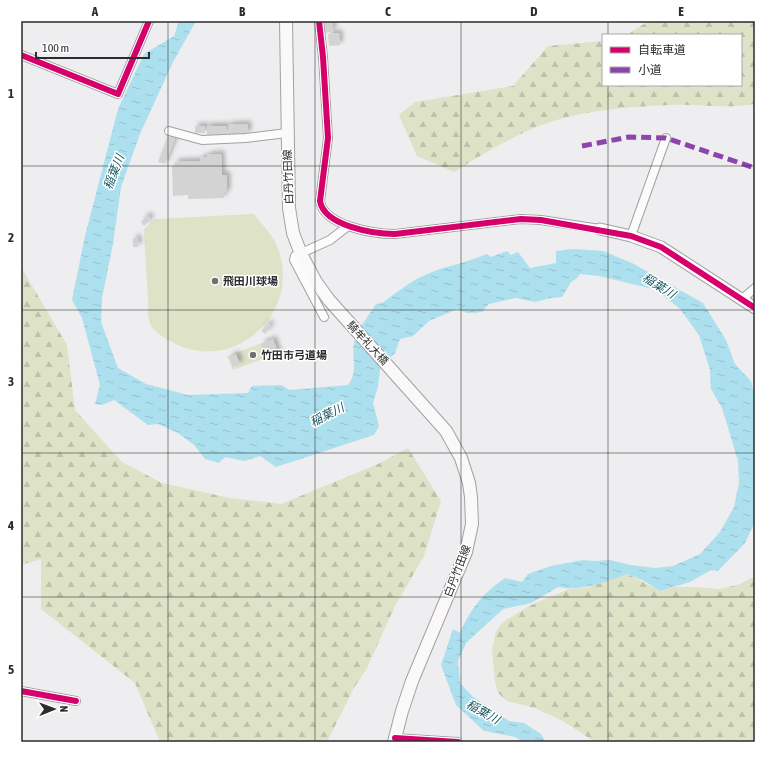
<svg xmlns="http://www.w3.org/2000/svg" width="776" height="763" font-family="'Asap Condensed','Noto Sans JP',sans-serif">
<defs>
<pattern id="forest-firs" width="22" height="20" patternUnits="userSpaceOnUse"><rect width="22" height="20" fill="#dee2c7"/><path d="M5 1l3.5 6h-7zM16 11l3.5 6h-7z" fill="#bfc2ab"/></pattern>
<pattern id="water-ripples" width="26" height="14" patternUnits="userSpaceOnUse"><rect width="26" height="14" fill="#ade0ee"/><path d="M2 4q2-2 4 0t4 0M15 11q2-2 4 0t4 0" fill="none" stroke="#95c0cc"/></pattern>
<filter id="shadow"><feDropShadow dx="3.5" dy="-3.5" stdDeviation="2" flood-color="#0004"/></filter>
</defs>
<rect width="100%" height="100%" fill="#eeedef"/>
<g fill="#dee2c7">
<path d="M254,214C261,224 272,234 277,246C304,313 233,377 170,341C163,337 153,331 150,323C147,315 148,304 148,296C146,273 145,251 144,229L155,219Z"/>
<path d="M273,339L279,353L233,370L227,356Z"/>
</g>
<g fill="url(#forest-firs)">
<path d="M649,21H755V104C727,109 698,104 670,105C622,107 569,111 525,132C501,143 477,158 454,172L417,156L399,115L415,102L513,86L548,46L603,41V85H741V35H626Z"/>
<path d="M21,267L67,345L75,410L122,462L162,483L230,498L281,504L376,465L408,448L441,501L424,556L395,606L367,668L355,686L327,742H160L135,683L41,609V559L21,565Z"/>
<path d="M628,574L660,591L675,587H693L719,589L738,585L755,576V742H595L563,721L535,708L507,701L498,693L495,681L492,650L496,631L503,622L529,606L569,589L586,588Z"/>
</g>
<path fill="url(#water-ripples)" d="M179,21H196L173,62L140,134L121,187L113,244L102,298L101,322L118,368L146,384L188,395L248,393L252,386L282,385L289,390L348,385C359,370 351,359 354,343C356,331 370,314 376,304L382,303C395,294 409,282 423,276C444,266 466,263 487,254L491,257L507,251L511,255L518,252L530,268L556,263V251L573,249L603,251L632,263L703,303L726,340L735,364L751,381L755,397V522L745,543L718,571L711,570L690,582L660,591L644,581L628,574C604,582 583,592 558,587L531,603L503,609L466,643L458,661L460,683L472,696L509,721L524,723L541,734L546,742H524L515,737L484,731L456,705L441,665L453,629L460,633C470,609 484,592 505,578L522,582L528,574L551,566L583,560L595,561L610,560L630,565L655,568L673,566L700,554L720,532L734,507L739,483L738,461L722,408L711,389L710,370L699,335L680,309L657,290L599,276L580,274L577,278L571,282L562,297L551,298L535,302L516,298L489,304L482,312L467,313L457,309L429,321L413,336L400,339L395,353L380,369L378,387L373,403L379,426L374,435L276,467L260,456L244,461L225,457L219,463L205,459L194,445L178,433L158,424L148,425L114,400L102,405L95,404L100,385L82,318L72,300L85,236L118,109L144,54L174,36Z"/>
<g fill="#d4d3d4" filter="url(#shadow)">
<path d="M323,21H332L333,31L325,33Z"/>
<path d="M339,33L340,45L329,46L328,34Z"/>
<path d="M248,124V134L228,135V125Z"/>
<rect x="195" y="126" width="10" height="7"/>
<rect x="207" y="126" width="20" height="9"/>
<path d="M168,136L175,138L165,164L158,162Z"/>
<path d="M221,154L222,175H227V193H224V198L188,199V195L173,196L172,166H175V162L200,161V158L207,157V155Z"/>
<path d="M147,215L151,219L144,226L141,222Z"/>
<rect x="133" y="238" width="5" height="9"/>
<path d="M268,323L271,326L265,334L261,331Z"/>
<path d="M273,339L278,353L267,357L261,344Z"/>
<path d="M236,354L240,364L233,367L229,357Z"/>
</g>
<g fill="none" stroke-linecap="round" stroke-linejoin="round">
<g stroke="#a2a1a3" stroke-width="10">
<g id="minor">
<path d="M319,21L323,57L328,138L320,201C324,226 374,234 395,234L521,219L541,220L600,229"/>
<path d="M21,55L118,94L149,21"/>
<path d="M169,131L202,140L246,138L287,133"/>
<path d="M631,236L666,138"/>
<path d="M741,300L755,288"/>
<path d="M324,317L294,260L295,256L330,240L348,226"/>
<path d="M21,691L76,701"/>
<path d="M395,738L458,742"/>
</g>
</g>
<g stroke="#a2a1a3" stroke-width="13">
<path id="tertiary" d="M600,229L631,236L661,247L755,308"/>
</g>
<g stroke="#a2a1a3" stroke-width="14">
<path id="secondary" d="M286,21L289,208L293,233L301,254L316,282L329,300L446,431L461,458L469,483L471,497L472,524L466,552L412,681L402,711L394,742"/>
</g>
<use href="#minor" stroke="#fcfcfd" stroke-width="8"/>
<use href="#tertiary" stroke="#fcfcfd" stroke-width="11"/>
<use href="#secondary" stroke="#faf8f8" stroke-width="12"/>
<path stroke="#8e44ad" stroke-width="5" stroke-dasharray="10 5" stroke-linecap="butt" d="M582,146L629,137L666,138L755,168"/>
<g stroke="#fff" stroke-width="8">
<g id="cycleway">
<path d="M319,21L323,57L328,138L320,201C324,226 374,234 395,234L521,219L541,220L631,236L661,247L755,308"/>
<path d="M21,55L118,94L149,21"/>
<path d="M21,691L76,701"/>
<path d="M395,738L458,742"/>
</g>
</g>
<use href="#cycleway" stroke="#d6006c" stroke-width="6"/>
</g>
<path fill="none" stroke="#2c2b2d" stroke-width="1" stroke-opacity="0.55" d="M168,21V742M315,21V742M461,21V742M608,21V35M608,85V742M21,166H755M21,310H755M21,453H755M21,597H755"/>
<g fill="#706f71" stroke="#fff" stroke-width="1.5">
<circle cx="215" cy="281" r="4"/>
<circle cx="253" cy="355" r="4"/>
</g>
<g text-anchor="middle" dominant-baseline="central" stroke-width="3" stroke-linejoin="round" paint-order="stroke">
<g font-size="11" fill="#2c2b2d" stroke="#fff">
<text transform="translate(288 177) rotate(-92)">白丹竹田線</text>
<text transform="translate(368 343) rotate(47)">騎牟礼大橋</text>
<text transform="translate(457 571) rotate(-69)">白丹竹田線</text>
</g>
<g font-size="11" font-weight="bold" fill="#2c2b2d" stroke="#fff" text-anchor="start">
<text x="223" y="281">飛田川球場</text>
<text x="261" y="355">竹田市弓道場</text>
</g>
<g font-size="12" font-style="italic" fill="#165562" stroke="#fff">
<text transform="translate(114 172) rotate(-69)">稲葉川</text>
<text transform="translate(659 286) rotate(32)">稲葉川</text>
<text transform="translate(327 415) rotate(-27)">稲葉川</text>
<text transform="translate(483 712) rotate(29)">稲葉川</text>
</g>
</g>
<rect width="776" height="763" fill="none" stroke="#ffffff" stroke-width="44"/>
<rect x="602" y="34" width="140" height="52" fill="#ffffff" stroke="#abaaab"/>
<rect x="610" y="47" width="20" height="6" fill="#d6006c" stroke="#abaaab"/>
<text x="638" y="54" font-size="12" fill="#2c2b2d">自転車道</text>
<rect x="610" y="67" width="20" height="6" fill="#8e44ad" stroke="#abaaab"/>
<text x="638" y="74" font-size="12" fill="#2c2b2d">小道</text>
<g transform="translate(54 709) rotate(89)" stroke="#ffffff" stroke-width="3" paint-order="stroke">
<path d="M0-3L7 15L0 10L-7 15Z" fill="#2c2b2d"/>
<text y="-6" font-size="11" font-weight="bold" text-anchor="middle" fill="#2c2b2d">N</text>
</g>
<path d="M36 52v6h113v-6" fill="none" stroke="#2c2b2d" stroke-width="2"/>
<text x="42" y="52" font-size="12" fill="#2c2b2d" stroke="#ffffff" stroke-width="3" paint-order="stroke">100 m</text>
<rect x="22" y="22" width="732" height="719" fill="none" stroke="#2c2b2d" stroke-width="1.5"/>
<g font-size="13" text-anchor="middle" font-weight="bold" fill="#2c2b2d">
<text x="95" y="16">A</text>
<text x="242" y="16">B</text>
<text x="388" y="16">C</text>
<text x="534" y="16">D</text>
<text x="681" y="16">E</text>
<text x="11" y="98">1</text>
<text x="11" y="242">2</text>
<text x="11" y="386">3</text>
<text x="11" y="530">4</text>
<text x="11" y="674">5</text>
</g>
</svg>
